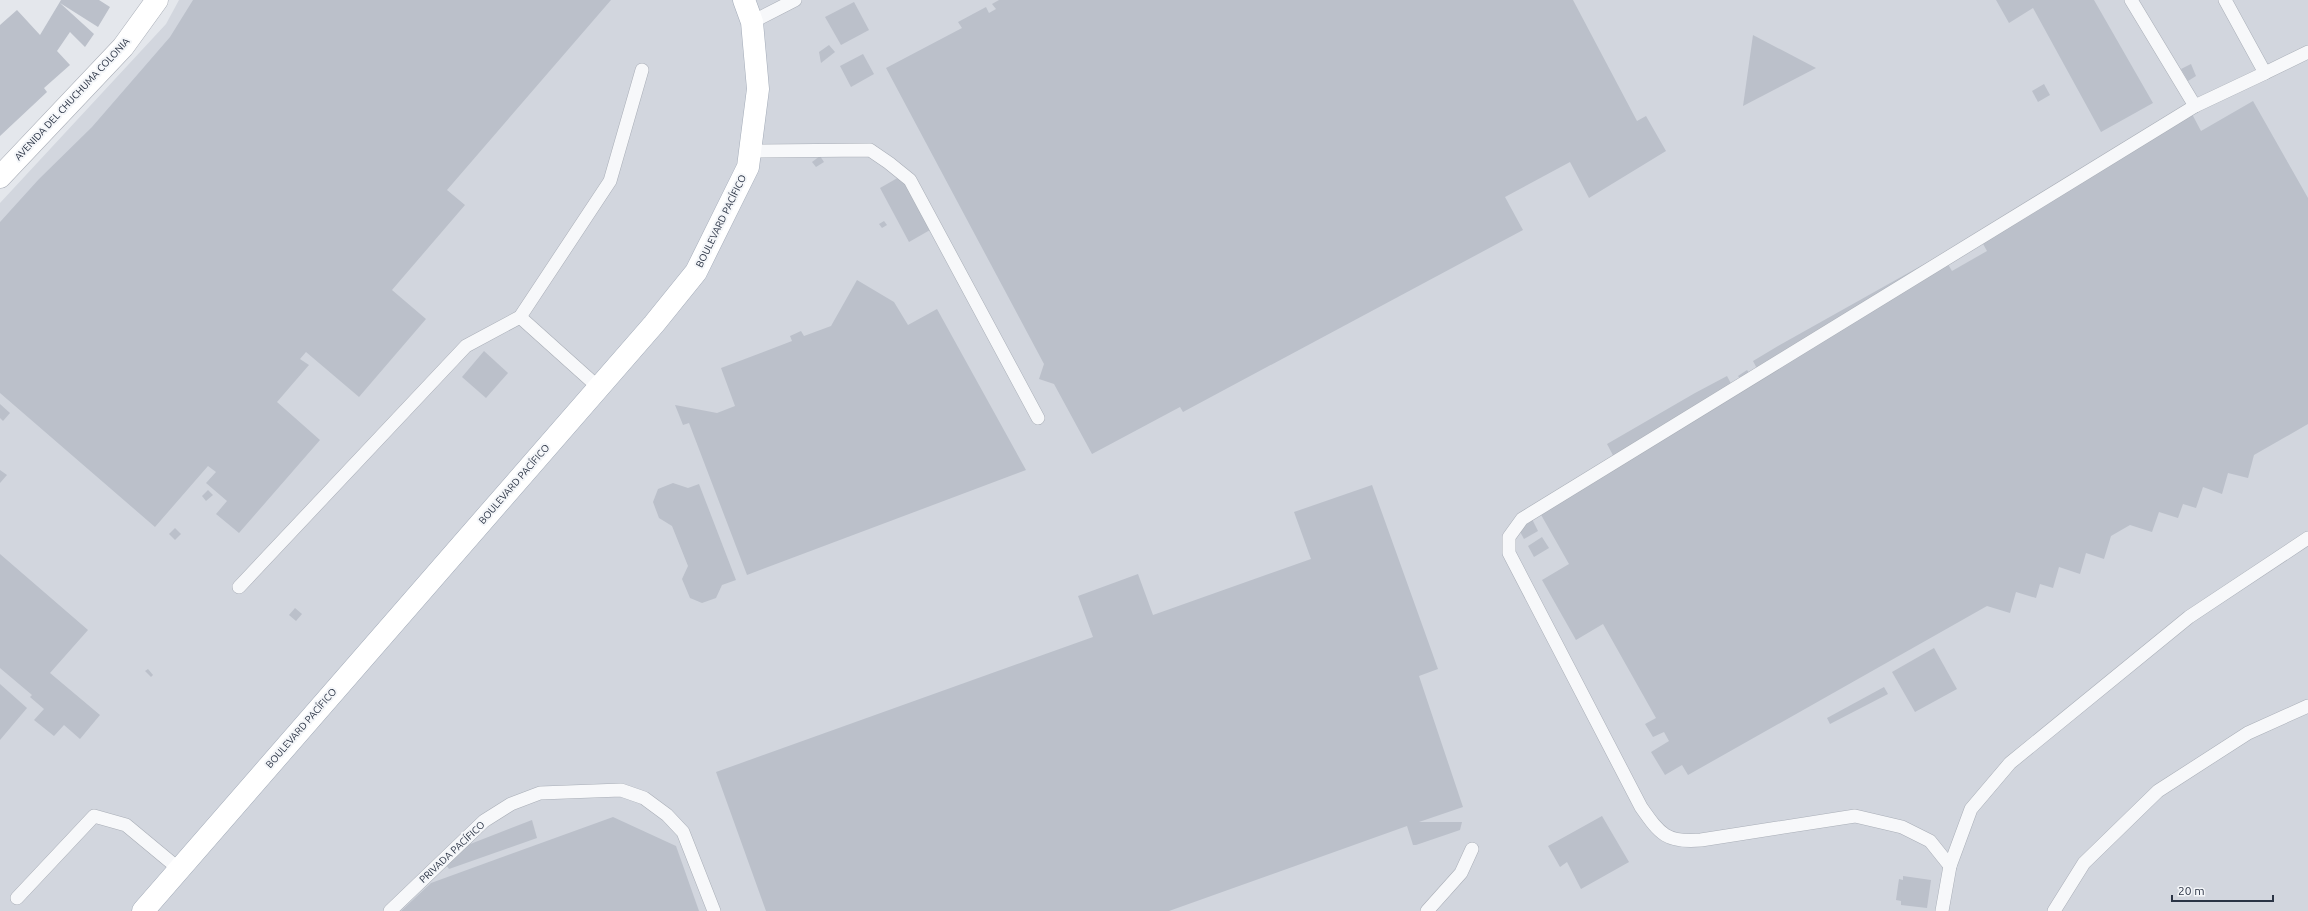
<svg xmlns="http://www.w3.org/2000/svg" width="2308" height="911" font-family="Ubuntu,sans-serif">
<rect width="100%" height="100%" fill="#e4e7ec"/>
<path fill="#d2d6de" d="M179,0H2308V911H0V203L166,24Z"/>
<g fill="#bbc0ca">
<path d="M61,0H99L110,7L98,27L60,3L94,34L85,47L70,32L57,51L70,65L44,88L47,92L0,136V25L17,10L40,35Z"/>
<path d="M193,0H611L447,190L465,205L392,290L426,319L359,397L306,352L300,359L309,365L277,402L320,440L239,533L216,514L227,501L206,483L216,472L208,466L155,527L0,393V222L39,179L92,127L170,37Z"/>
<path d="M999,0H1573L1637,121L1646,116L1666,151L1589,198L1570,162L1505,197L1523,230L1183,412L1180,407L1092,454L1054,384L1039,379L1044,364L886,68L962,28L958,22L986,7L989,13L996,9L992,4Z"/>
<path d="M1996,0H2094L2153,103L2101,132L2033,8L2009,23Z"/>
<path d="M854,2L869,30L841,45L825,17Z"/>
<path d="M1753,35L1816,68L1743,106Z"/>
<path d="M829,45L835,52L821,63L819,52Z"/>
<path d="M863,54L874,74L851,87L840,66Z"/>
<path d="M2191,64L2196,76L2188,81L2181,69Z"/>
<path d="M2044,84L2050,95L2038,102L2032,91Z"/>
<path d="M2253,101L2308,198V424L2254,455L2248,478L2228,473L2222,494L2203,487L2196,508L2183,504L2178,518L2159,512L2152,532L2130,525L2111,536L2104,559L2086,553L2080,574L2059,567L2053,588L2040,584L2036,598L2016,592L2010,613L1987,606L1688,775L1682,765L1665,775L1651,752L1669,741L1664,732L1653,737L1645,724L1656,718L1603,624L1576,640L1542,580L1569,564L1536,506L1616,461L1607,444L1695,393L1727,376L1736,393L1762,378L1753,361L1778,346L1942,254L1952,271L1987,251L1977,233L2192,114L2201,131Z"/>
<path d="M820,156L824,162L816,167L812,162Z"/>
<path d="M901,176L930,230L909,242L880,188Z"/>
<path d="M884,221L887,225L882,228L879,224Z"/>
<path d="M857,280L894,302L908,325L937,309L1026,470L747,575L689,423L683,425L675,405L717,413L735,406L721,368L792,341L790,336L801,331L804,336L831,326Z"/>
<path d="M484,351L508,373L486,398L462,377Z"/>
<path d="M1747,370L1753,378L1744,384L1738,376Z"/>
<path d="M0,404L10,413L3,421L0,418Z"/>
<path d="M0,470L7,475L0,483Z"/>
<path d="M673,483L688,488L699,484L736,580L722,585L716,598L702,603L690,598L682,579L688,566L672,526L659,518L653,502L658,489Z"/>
<path d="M1372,485L1438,669L1419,676L1463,807L1419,822H1462L1460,830L1416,845H1413L1407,826L1169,911H766L716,772L1093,637L1078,596L1138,574L1153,615L1311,559L1294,512Z"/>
<path d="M208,490L213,495L206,501L202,496Z"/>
<path d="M1532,519L1538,531L1524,539L1518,528Z"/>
<path d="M175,528L181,534L175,540L169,534Z"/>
<path d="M1542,537L1549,548L1534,557L1528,546Z"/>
<path d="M0,554L88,630L50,673L100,715L80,739L64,725L54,736L34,720L44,709L30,697L32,695L0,668Z"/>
<path d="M295,608L302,614L296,621L289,615Z"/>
<path d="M1934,648L1957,689L1915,712L1892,672Z"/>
<path d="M148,669L153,675L151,677L145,671Z"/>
<path d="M0,684L27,708L0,740Z"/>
<path d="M1884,687L1888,694L1830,724L1827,718Z"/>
<path d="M1602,816L1629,862L1581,889L1567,862L1560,867L1548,846Z"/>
<path d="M613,817L676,846L699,911H401L431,883Z"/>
<path d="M532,820L537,838L449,869L444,862L460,848Z"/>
<path d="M1903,876L1931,880L1927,908L1901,905V901L1896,900L1899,879L1903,880Z"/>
</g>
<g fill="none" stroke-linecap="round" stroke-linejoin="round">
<g stroke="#a9aeb7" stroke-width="14">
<g id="lane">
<path d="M2131,0L2195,106"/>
<path d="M2225,0L2265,73L2308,52"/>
<path d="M752,22L795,0"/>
<path d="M750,151L870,150L889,163L910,180L1038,418"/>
<path d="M520,317L598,387"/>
<path d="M239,587L466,346L520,317L610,181L642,70"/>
<path d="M1950,866L1930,841L1902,827L1855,816L1701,840C1666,843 1660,834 1641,807L1509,553V537L1522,519L2195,106L2265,73"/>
<path d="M17,898L94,816L126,825L179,869"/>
<path d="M390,911L484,821L511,804L540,793L621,790L644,798L667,815L683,832L714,911"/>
<path d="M1427,911L1461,873L1472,849"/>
<path d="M1942,911L1950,866L1971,809L2010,763L2189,617L2308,538"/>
<path d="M2054,911L2084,863L2158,791L2248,733L2308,706"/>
</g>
</g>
<g stroke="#a9aeb7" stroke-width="23">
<path id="secondary" d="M0,177L123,47L157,0"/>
</g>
<g stroke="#a3abb8" stroke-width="23">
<path id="primary" d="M143,911L654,324L696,272L748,167L758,89L752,22L744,0"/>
</g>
<use href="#lane" stroke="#f7f8fa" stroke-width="13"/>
<use href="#secondary" stroke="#fff" stroke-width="22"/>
<use href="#primary" stroke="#fff" stroke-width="22"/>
</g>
<g text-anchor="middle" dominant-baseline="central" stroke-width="4" stroke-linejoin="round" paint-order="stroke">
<g font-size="10" fill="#2b3445" stroke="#f4f6f9">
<text transform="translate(72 99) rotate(-47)">AVENIDA DEL CHUCHUMA COLONIA</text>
<text transform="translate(721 221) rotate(-64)">BOULEVARD PACÍFICO</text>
<text transform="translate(514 484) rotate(-49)">BOULEVARD PACÍFICO</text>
<text transform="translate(301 728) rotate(-49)">BOULEVARD PACÍFICO</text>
<text transform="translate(452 852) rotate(-43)">PRIVADA PACÍFICO</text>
</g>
</g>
<path d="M2172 895v6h101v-6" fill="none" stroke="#2b3445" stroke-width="2"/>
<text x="2178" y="895" font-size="12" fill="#2b3445" stroke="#f4f6f9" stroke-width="3" paint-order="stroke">20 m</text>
</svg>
